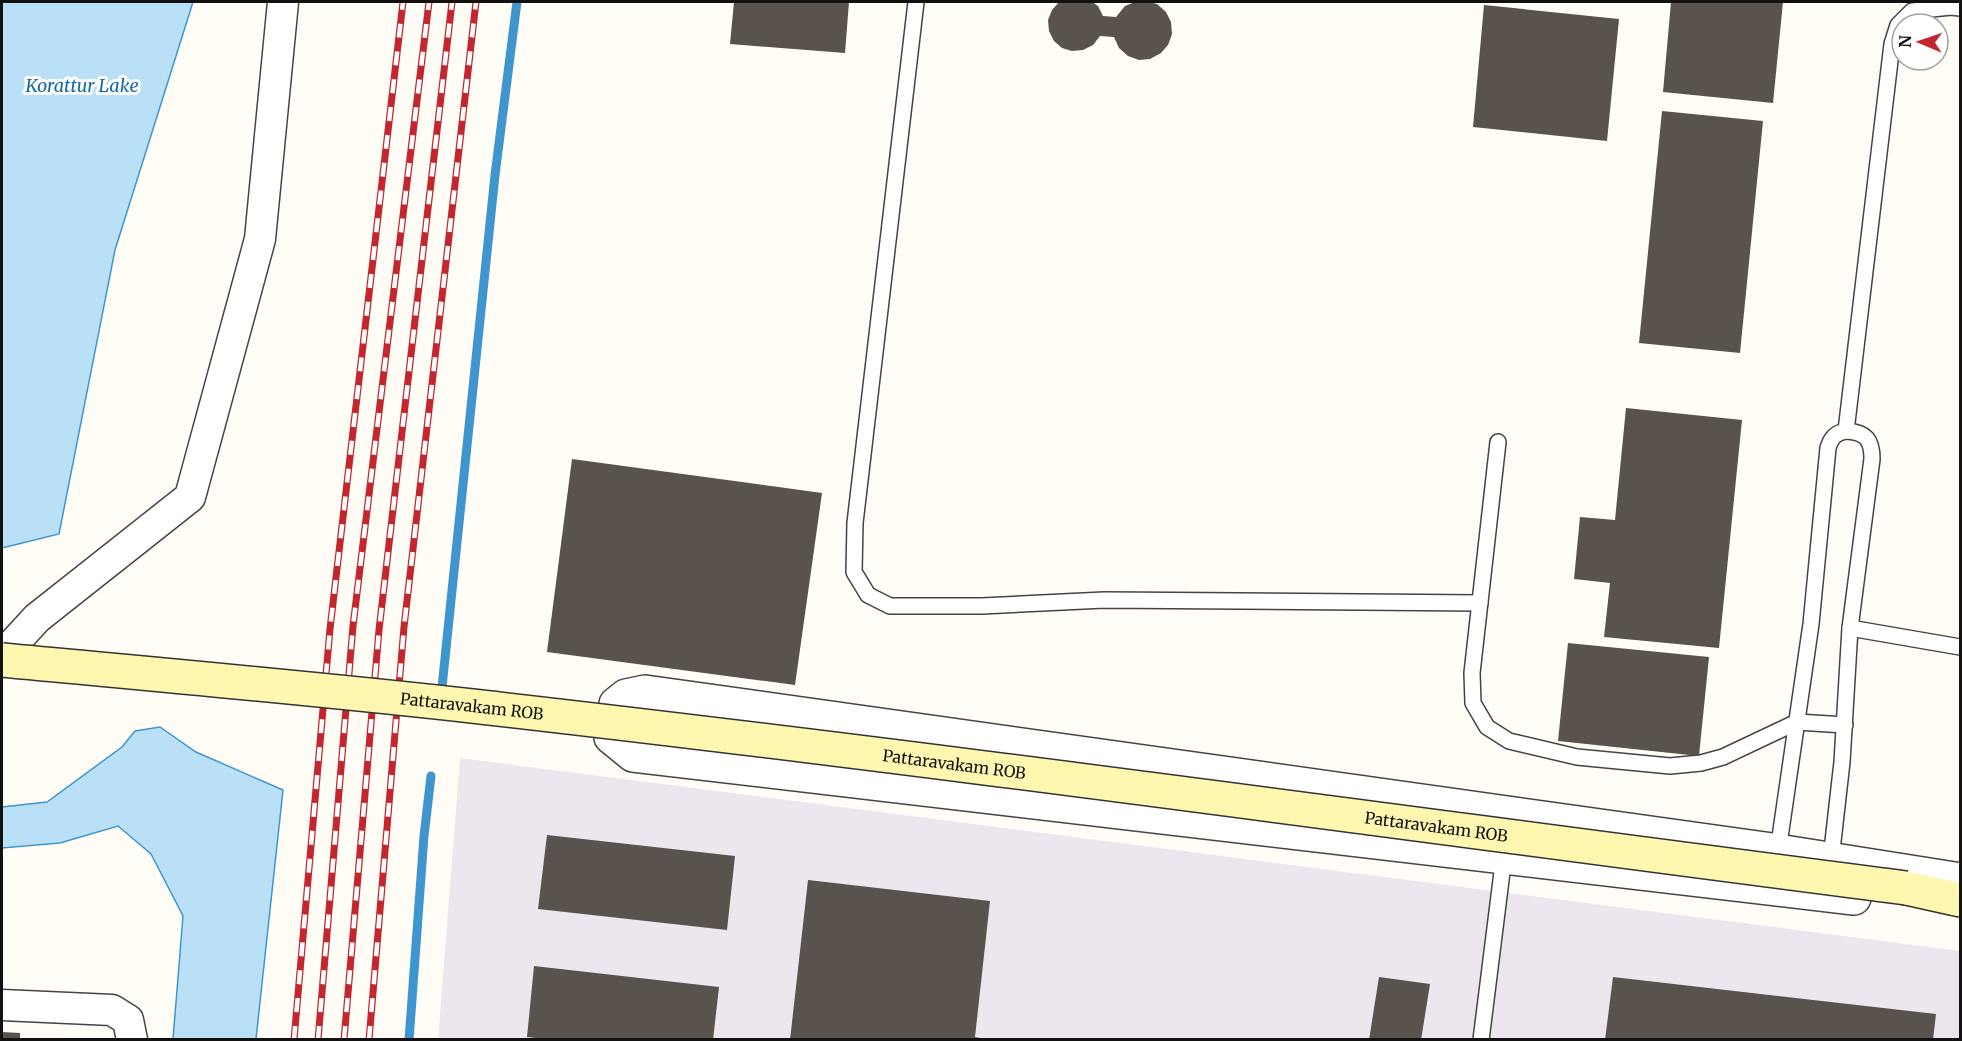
<svg xmlns="http://www.w3.org/2000/svg" width="1962" height="1041" font-family="Merriweather,serif">
<rect width="100%" height="100%" fill="#fffdf5"/>
<path fill="#eee6ef" d="M460,758L1960,951V1039L438,1040Z"/>
<g fill="#b9e0f7" stroke="#3f96cf" stroke-width="1.5">
<path d="M2,2H193L115,250L59,534L2,548Z"/>
<path d="M160,727L196,752L283,790L256,1039H173L183,916L151,854L118,826L60,843L2,848V807L47,802L122,747L135,731Z"/>
</g>
<g fill="none" stroke-linecap="round" stroke-linejoin="round">
<g stroke="#3f96cf" stroke-width="9">
<path d="M441,697L495,175L517,2"/>
<path d="M409,1040L424,836L431,776"/>
</g>
</g>
<g fill="#5a524d">
<path d="M734,2H849L845,53L730,44Z"/>
<path d="M1059,2H1092L1098,6L1103,16L1116,17L1125,6L1135,2H1149L1157,4L1166,12L1171,22L1172,34L1168,45L1161,53L1150,59L1139,60L1128,56L1119,48L1114,37L1100,36L1093,45L1083,50L1072,51L1062,48L1054,41L1049,31L1048,20L1052,10Z"/>
<path d="M1671,2H1783L1773,103L1663,92Z"/>
<path d="M1484,5L1619,19L1607,141L1473,127Z"/>
<path d="M1662,111L1763,121L1740,353L1639,343Z"/>
<path d="M1626,408L1742,420L1719,648L1604,637L1610,583L1574,579L1580,517L1615,520Z"/>
<path d="M572,459L822,493L795,685L547,652Z"/>
<path d="M1568,643L1709,657L1699,756L1558,741Z"/>
<path d="M547,835L735,856L727,930L538,909Z"/>
<path d="M808,880L990,901L975,1037L980,1038V1040H790Z"/>
<path d="M534,966L719,987L713,1040H553L527,1037Z"/>
<path d="M1379,977L1430,984L1421,1040H1369Z"/>
<path d="M1613,977L1936,1014L1933,1040H1605Z"/>
<path d="M2,1032L20,1033V1040H2Z"/>
</g>
<g fill="none" stroke-linecap="round" stroke-linejoin="round">
<g stroke="#444" stroke-width="18">
<g id="service">
<path d="M916,2L855,523L854,572L868,595L890,606H982L1104,600L1480,603"/>
<path d="M1498,442L1472,673L1473,703L1487,727L1509,741L1577,757L1670,766L1701,763L1723,757L1797,722L1845,725"/>
<path d="M1850,628L1960,647"/>
<path d="M1778,851L1811,624L1828,448C1831,438 1835,433 1846,431L1892,44L1898,25L1912,11L1951,7L1960,8"/>
<path d="M1831,859L1842,762L1850,628L1872,459C1872,440 1866,432 1846,431"/>
<path d="M1481,1040L1504,856"/>
</g>
</g>
<g stroke="#444" stroke-width="33">
<g id="minor">
<path d="M2,656L37,618L190,497L260,239L283,2"/>
<path d="M2,1005L112,1010L128,1020L132,1040"/>
</g>
</g>
<g stroke="#444" stroke-width="36">
<path id="tertiary" d="M1854,898L633,755L611,737L616,704L626,696L645,692L1778,851L1960,880"/>
</g>
<g stroke="#333" stroke-width="36">
<path id="secondary" d="M1906,888L1960,900"/>
</g>
<use href="#service" stroke="#fff" stroke-width="15"/>
<use href="#minor" stroke="#fff" stroke-width="30"/>
<use href="#tertiary" stroke="#fff" stroke-width="33"/>
<use href="#secondary" stroke="#fff6b0" stroke-width="33"/>
<g stroke="#c4262e" stroke-width="7">
<g id="rail">
<path d="M294,1040L330,629L403,2"/>
<path d="M318,1040L353,626L429,2"/>
<path d="M344,1040L379,630L452,2"/>
<path d="M369,1040L404,627L476,2"/>
</g>
</g>
<use href="#rail" stroke="#fff" stroke-width="4.5" stroke-dasharray="14" stroke-linecap="butt"/>
<g stroke="#333" stroke-width="36" stroke-linecap="butt">
<g id="secondary-bridge">
<path id="s1" d="M2,660C162,675 322,689 481,707C957,761 1431,827 1906,888"/>
</g>
</g>
<use href="#secondary-bridge" stroke="#fff6b0" stroke-width="33"/>
</g>
<g text-anchor="middle" dominant-baseline="central" stroke-width="6" stroke-linejoin="round" paint-order="stroke">
<g font-size="16" fill="#111" stroke="#fff">
<text stroke="none"><textPath href="#s1" startOffset="472">Pattaravakam ROB</textPath></text>
<text stroke="none"><textPath href="#s1" startOffset="958">Pattaravakam ROB</textPath></text>
<text stroke="none"><textPath href="#s1" startOffset="1444">Pattaravakam ROB</textPath></text>
</g>
<g font-size="18" font-style="italic" fill="#1768a6" stroke="#fff">
<text x="82" y="85">Korattur Lake</text>
</g>
</g>
<rect width="1962" height="1041" fill="none" stroke="#111111" stroke-width="6"/>
<g transform="translate(1920 42) rotate(272)"><circle r="28" fill="#ffffff" stroke="#a0a0a0" stroke-width="1.5"/>
<path d="M0-4.5L10 22L0 15L-10 22Z" fill="#c4262e"/>
<text y="-9" font-size="16" font-weight="bold" text-anchor="middle" fill="#111111">N</text>
</g>
</svg>
